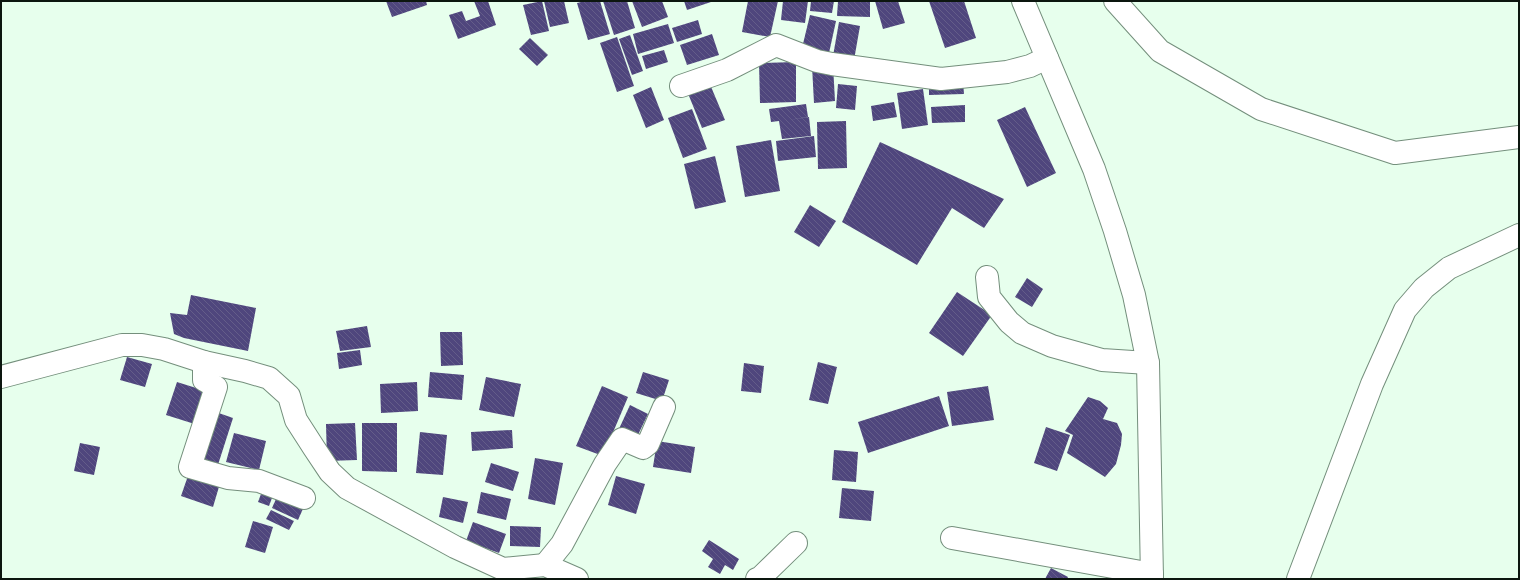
<svg xmlns="http://www.w3.org/2000/svg" width="1520" height="580" font-family="'Libre Baskerville',serif">
<defs>
<pattern id="building-back-hatch" width="6" height="6" patternUnits="userSpaceOnUse"><rect width="6" height="6" fill="#4f467d"/><path d="M-1 5l2 2M0 0l6 6M5-1l2 2" fill="none" stroke="#645d89"/></pattern>
</defs>
<rect width="100%" height="100%" fill="#e7ffed"/>
<g fill="url(#building-back-hatch)">
<path d="M386,1H426L427,5L392,17Z"/>
<path d="M474,1H488L496,25L458,39L449,15L462,11L466,21L480,16Z"/>
<path d="M542,1L549,31L531,35L523,5Z"/>
<path d="M544,1H564L569,23L550,27Z"/>
<path d="M585,1H600L610,34L588,40L577,3Z"/>
<path d="M603,1H627L635,28L614,35Z"/>
<path d="M632,1H662L668,17L642,27Z"/>
<path d="M684,1H714L687,10Z"/>
<path d="M748,1H778L770,37L742,32Z"/>
<path d="M783,1H808L805,23L781,20Z"/>
<path d="M811,1H834L832,13L810,11Z"/>
<path d="M838,1H870V17L837,16Z"/>
<path d="M875,1H898L905,23L883,29Z"/>
<path d="M929,1H964L976,38L945,48Z"/>
<path d="M810,15L836,21L829,53L802,48Z"/>
<path d="M698,20L702,34L677,42L672,28Z"/>
<path d="M839,22L860,26L854,60L833,56Z"/>
<path d="M668,24L674,43L638,54L633,34Z"/>
<path d="M712,34L719,55L687,65L680,45Z"/>
<path d="M630,35L643,71L632,75L619,39Z"/>
<path d="M617,37L634,86L617,92L600,43Z"/>
<path d="M530,38L548,55L537,66L519,49Z"/>
<path d="M664,50L668,62L646,69L642,56Z"/>
<path d="M796,62V102L760,103L759,63Z"/>
<path d="M833,65L835,101L814,103L812,66Z"/>
<path d="M709,82L725,120L702,128L687,91Z"/>
<path d="M963,82L964,94L929,95V83Z"/>
<path d="M838,84L857,86L855,110L836,108Z"/>
<path d="M651,87L664,120L646,128L633,95Z"/>
<path d="M923,89L928,125L902,129L897,93Z"/>
<path d="M894,102L897,117L873,121L871,106Z"/>
<path d="M806,104L808,117L788,120L809,117L811,136L782,139L779,121L771,122L769,109Z"/>
<path d="M965,105V122L932,123L931,107Z"/>
<path d="M1025,107L1056,173L1027,187L997,120Z"/>
<path d="M692,109L707,149L683,158L668,118Z"/>
<path d="M846,121L847,168L818,169L817,122Z"/>
<path d="M814,136L816,157L778,161L776,141Z"/>
<path d="M771,140L780,191L745,197L736,146Z"/>
<path d="M880,142L1004,199L984,228L952,208L917,265L842,222Z"/>
<path d="M715,156L726,202L695,209L684,164Z"/>
<path d="M810,205L836,221L819,247L794,232Z"/>
<path d="M1027,278L1043,289L1032,307L1015,297Z"/>
<path d="M957,292L992,315L963,356L929,333Z"/>
<path d="M191,295L256,308L248,351L184,338L174,334L170,313L187,315Z"/>
<path d="M367,326L371,347L340,351L336,331Z"/>
<path d="M440,332H462L463,365L441,366Z"/>
<path d="M360,350L362,365L339,369L337,353Z"/>
<path d="M127,357L152,364L145,387L120,380Z"/>
<path d="M818,362L837,367L828,404L809,400Z"/>
<path d="M744,363L764,366L761,393L741,391Z"/>
<path d="M430,372L464,375L462,400L428,397Z"/>
<path d="M643,372L669,380L662,401L636,393Z"/>
<path d="M486,377L521,384L514,417L479,410Z"/>
<path d="M177,382L212,393L201,426L166,415Z"/>
<path d="M417,382L418,411L381,413L380,384Z"/>
<path d="M602,386L628,397L603,456L576,446Z"/>
<path d="M988,386L994,420L952,426L947,392Z"/>
<path d="M939,396L949,426L868,453L858,422Z"/>
<path d="M1088,397L1100,401L1108,408L1103,419L1117,423L1122,434L1121,445L1116,464L1105,477L1067,453L1073,435L1065,431Z"/>
<path d="M630,405L648,414L636,439L618,431Z"/>
<path d="M213,411L233,418L216,471L196,465Z"/>
<path d="M355,423L357,460L327,461L326,424Z"/>
<path d="M362,423H397V472L362,471Z"/>
<path d="M1046,427L1070,435L1057,471L1034,463Z"/>
<path d="M512,430L513,448L472,451L471,432Z"/>
<path d="M420,432L447,435L443,475L416,473Z"/>
<path d="M234,433L266,441L259,470L226,462Z"/>
<path d="M657,441L695,447L691,473L653,467Z"/>
<path d="M80,443L100,447L94,475L74,471Z"/>
<path d="M834,450L858,452L856,482L832,480Z"/>
<path d="M535,458L563,463L555,505L528,499Z"/>
<path d="M491,463L519,472L513,491L485,482Z"/>
<path d="M190,470L221,480L213,507L181,496Z"/>
<path d="M616,476L645,484L636,514L608,505Z"/>
<path d="M264,486L275,490L269,506L258,502Z"/>
<path d="M842,488L874,491L871,521L839,518Z"/>
<path d="M280,490L306,502L298,520L272,508Z"/>
<path d="M481,492L511,499L506,520L477,513Z"/>
<path d="M443,497L468,502L463,523L439,517Z"/>
<path d="M271,510L294,521L289,530L266,519Z"/>
<path d="M253,521L273,527L265,553L245,547Z"/>
<path d="M473,522L506,534L499,553L466,541Z"/>
<path d="M510,526L541,527L540,547L510,546Z"/>
<path d="M709,540L739,559L733,570L725,565L720,574L708,567L713,559L702,551Z"/>
<path d="M1051,568L1068,577L1067,579H1045Z"/>
</g>
<g fill="none" stroke-linecap="round" stroke-linejoin="round">
<g stroke="#748f7c" stroke-width="24">
<g id="minor">
<path d="M1023,1L1094,169L1115,231L1134,295L1148,363L1152,579"/>
<path d="M1115,1L1160,51L1261,109L1395,153L1519,137"/>
<path d="M681,86L727,70L776,45L817,61L832,64L941,79L1007,72L1030,66L1047,58"/>
<path d="M987,277L989,297L1009,322L1022,333L1052,346L1102,360L1148,363"/>
<path d="M204,362V380L216,387L190,467L228,478L259,481L304,498"/>
<path d="M1,377L122,345H142L164,349L204,362L245,371L269,378L289,396L296,420L314,448L330,472L347,488L455,547L503,569L545,565L577,579"/>
<path d="M952,538L1152,574"/>
<path d="M545,565L562,544L605,464L622,439L643,448L648,444L664,407"/>
<path d="M757,579L760,578L796,543"/>
<path d="M1298,579L1372,384L1405,310L1424,288L1449,268L1519,235"/>
</g>
</g>
<use href="#minor" stroke="#fff" stroke-width="22"/>
</g>
<rect width="1520" height="580" fill="none" stroke="#0c160f" stroke-width="4"/>
</svg>
